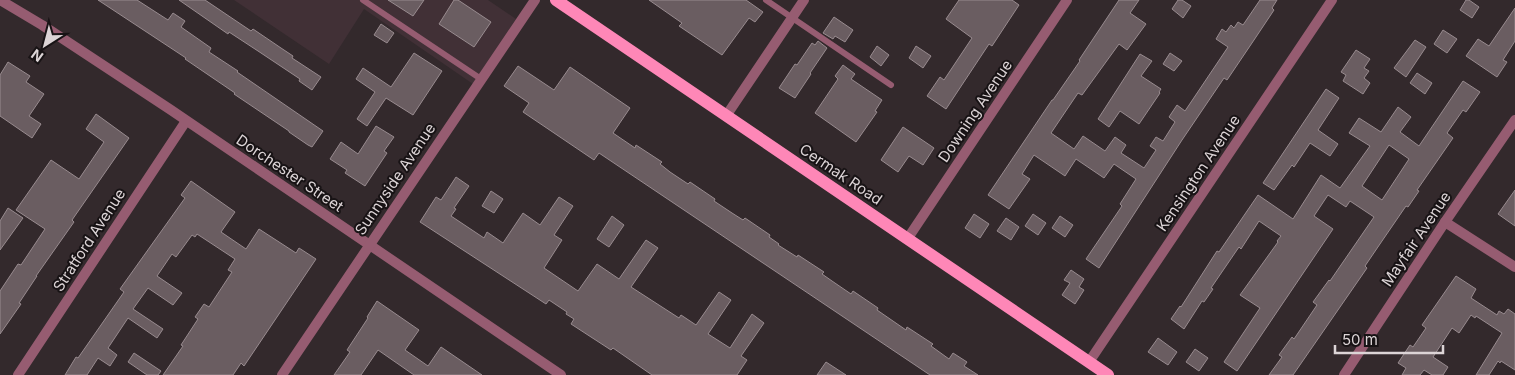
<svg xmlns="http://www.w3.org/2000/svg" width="1515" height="375" font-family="Inter,sans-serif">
<rect width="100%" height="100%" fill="#33292c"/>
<path fill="#413036" d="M234,0H488L516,19L473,84L364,9L329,64Z"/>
<g fill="#6a5d61" stroke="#988b8f" fill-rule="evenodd">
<path d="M98,0H137L168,20L173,13L185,21L181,27L211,48L209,52L238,71L237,72L323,131L312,147L308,145L289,132V131L234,94L235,93L185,59L186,58Z"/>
<path d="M179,0H205L251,31L253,29L281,48L293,56L292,58L321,77L312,90L299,81L300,79L258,51L229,32L228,34Z"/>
<path d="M388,0H424L413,16Z"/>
<path d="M454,0H458L491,22L474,47L439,24Z"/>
<path d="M649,0H746L763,12L755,22L749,18L722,55L679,26L682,23Z"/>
<path d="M959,0H1012L1019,5L992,46L989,44L946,109L927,96L940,77L944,80L972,38L946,19Z"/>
<path d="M1119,0H1139L1130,13L1146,24L1127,50L1119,44L1082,95L1078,93L1051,133L1074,149L1083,136L1105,151L1115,137L1126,145L1121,153L1144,168L1156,150L1150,146L1156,137L1163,141L1175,122L1169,117L1177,105L1185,111L1228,47L1216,39L1222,29L1226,32L1231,25L1234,28L1238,22L1243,25L1260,0H1277L1272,8L1274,10L1254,40L1227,80L1224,78L1182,140L1099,268L1086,259L1122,206L1120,204L1136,179L1114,164L1104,178L1076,159L1065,176L1034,155L1022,174L1030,179L1009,209L988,195L1052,100H1053L1080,61L1079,60Z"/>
<path d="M1178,0H1182L1191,6L1183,18L1172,9Z"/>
<path d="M1466,0H1469L1479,7L1472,18L1460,10Z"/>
<path d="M1515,8V41L1503,60L1507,62L1497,77L1466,56L1478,39L1489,46Z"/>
<path d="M834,17L853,30L845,42L835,36L833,39L823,33Z"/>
<path d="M381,24L394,33L387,43L374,35Z"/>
<path d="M1443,30L1457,39L1447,53L1434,44Z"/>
<path d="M1415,40L1426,47L1406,77L1394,68Z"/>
<path d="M818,41L827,48L810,73L811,74L795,98L779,88L795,64L797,65L812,43L815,45Z"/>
<path d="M877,46L889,55L881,66L870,57Z"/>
<path d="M916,46L931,56L923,68L909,58Z"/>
<path d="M1356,50L1370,59L1364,68L1369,71L1364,78L1370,83L1363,94L1343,81L1346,75L1341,72Z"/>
<path d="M414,53L442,71L413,115L386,98L367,126L357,119L375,92L356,79L363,68L391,87Z"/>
<path d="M1170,53L1182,61L1174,71L1163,64Z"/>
<path d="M1140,54L1152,61L1141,76L1161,89L1159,92L1160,93L1139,124L1120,111L1109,127L1098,119Z"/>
<path d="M8,62L30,76L26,82L44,94L29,116L41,124L32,138L0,116V75Z"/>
<path d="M843,65L855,74L851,79L882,100L875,111L877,112L856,142L815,113L838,79L835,76Z"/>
<path d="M518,66L554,90L570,67L630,108L613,133L635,148L636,145L662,162L660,164L670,172L688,184L690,182L715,199L714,201L732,213L743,220L745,218L770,235L769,237L779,244L778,245L797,257L798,255L824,272L822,274L832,281L851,294L853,291L878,308L877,310L906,330L907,327L933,344L931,346L949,359L953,353L967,362L964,366L978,375H930L599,153L594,160L523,112L529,103L504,86Z"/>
<path d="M1417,73L1432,83L1425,94L1410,83Z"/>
<path d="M1463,81L1480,92L1466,112L1463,110L1447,133L1453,138L1417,190L1419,191L1408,207L1406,206L1382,241L1365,266L1367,268L1293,375H1269L1282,357L1279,355L1292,337L1294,339L1317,305L1313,302L1329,280L1330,281L1374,217L1350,201L1346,207L1328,195L1314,216L1333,229L1237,371L1224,362L1260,308L1240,295L1278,242L1277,241L1281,236L1259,221L1241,249L1239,247L1211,288L1213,289L1204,302L1202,301L1184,329L1171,319L1180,306L1181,307L1217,251L1219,252L1258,195L1293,219L1321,175L1340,188L1370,146L1349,133L1359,118L1381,132L1398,107L1411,117L1400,132L1419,146ZM1389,145L1409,159L1382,200L1362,186Z"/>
<path d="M1326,89L1339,98L1318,130L1338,144L1330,156L1310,143L1294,167L1292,165L1274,190L1263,183Z"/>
<path d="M96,114L129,138L72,220L74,222L36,276H37L19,303L21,304L0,334V291L18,264L21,265L45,229L16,210L51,160L79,179L104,142L86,129Z"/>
<path d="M376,126L394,137L384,151L387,153L365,186L345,173L347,170L330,159L341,142L358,154Z"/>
<path d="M903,127L934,148L923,165L909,156L898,172L881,160Z"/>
<path d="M456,177L469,186L454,208L456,209L451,216L484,238L487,232L503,243L523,213L540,225L559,197L573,206L554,235L562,240L544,268L578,291L597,264L619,279L646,240L658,248L631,287L679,318L681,315L696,325L719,292L731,300L708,334L730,348L752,314L764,323L741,356L747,360L737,375H652L613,348L611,350L571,324L574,319L566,314L567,312L549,300L546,304L420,222L436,197L441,200Z"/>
<path d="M191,181L235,212L221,232L246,249L259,229L296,253L299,248L316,259L244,366L241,363L233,375H163L183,346L181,345L198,319L195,317L204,304L209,307L232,272L228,270L235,259L197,234L195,237L192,235L176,257L172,254L157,276L182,293L173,305L148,288L133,309L163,329L157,338L128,318L108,348L117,355L110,366L98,358L87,375H65L76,357L78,358L124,292L120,289L185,198L181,195Z"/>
<path d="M1515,190V226L1498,214Z"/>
<path d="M491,191L503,199L494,213L482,206Z"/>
<path d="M8,208L23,218L0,250V221Z"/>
<path d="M974,214L989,224L980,238L965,228Z"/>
<path d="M1033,214L1046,223L1038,235L1025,226Z"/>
<path d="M612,216L624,225L609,247L597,239Z"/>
<path d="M1060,216L1073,225L1065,237L1052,228Z"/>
<path d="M1006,218L1019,227L1011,240L997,231Z"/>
<path d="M1071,270L1084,279L1079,287L1084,290L1075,304L1062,295L1070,283L1064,280Z"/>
<path d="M1456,276L1476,289L1471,298L1497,315L1499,311L1504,314L1508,309L1515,314V370L1501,361L1500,363L1498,361L1489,375H1476L1502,333L1476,316L1475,318L1471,315L1459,333L1452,328L1433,357L1448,367L1443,375H1432L1424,370L1420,375H1402L1406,368L1398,363L1410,345L1413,347L1426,328L1422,325Z"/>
<path d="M377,301L419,330L405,350L428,366L441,347L482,375H414L378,350L361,375H334L350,352L347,350L368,318L367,317Z"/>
<path d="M1158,338L1177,352L1168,365L1148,352Z"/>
<path d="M1195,349L1208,358L1199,371L1186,362Z"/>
<path d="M134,353L161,371L158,375H147L128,362Z"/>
<path d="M826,362L846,375H817Z"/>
</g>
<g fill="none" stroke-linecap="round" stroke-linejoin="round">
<g stroke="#965c71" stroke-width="6">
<path d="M363,0L481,79"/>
<path d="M766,0L891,85"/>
</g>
<g stroke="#965c71" stroke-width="10">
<path d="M0,0L42,25L171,110L561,375"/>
<path d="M726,116L804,0"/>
<path d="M1445,222L1515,267"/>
<path d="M908,238L1067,0"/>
<path d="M1089,362L1332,0"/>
<path d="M18,375L186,121"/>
<path d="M282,375L535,0"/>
<path d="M1344,375L1445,222L1515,120"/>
</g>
<path stroke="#fe87b7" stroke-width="12" d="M556,0L1108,375"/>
</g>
<g text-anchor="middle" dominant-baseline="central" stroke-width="4" stroke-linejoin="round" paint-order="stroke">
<g font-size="15" fill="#dcd4d6" stroke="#181315">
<text transform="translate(975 111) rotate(-56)">Downing Avenue</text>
<text transform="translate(290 173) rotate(34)">Dorchester Street</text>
<text transform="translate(1198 173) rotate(-56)">Kensington Avenue</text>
<text transform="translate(841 174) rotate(34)">Cermak Road</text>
<text transform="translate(395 179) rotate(-56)">Sunnyside Avenue</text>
<text transform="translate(1416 239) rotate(-56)">Mayfair Avenue</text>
<text transform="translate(89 240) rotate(-57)">Stratford Avenue</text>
</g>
</g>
<g transform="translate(45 45) rotate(216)" stroke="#181315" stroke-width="4" paint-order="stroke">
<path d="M0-4L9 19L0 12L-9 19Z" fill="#dcd4d6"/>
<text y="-8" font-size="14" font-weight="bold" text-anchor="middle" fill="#dcd4d6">N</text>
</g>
<path d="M1335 345v8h108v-8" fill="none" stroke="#dcd4d6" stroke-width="2.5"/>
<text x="1342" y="345" font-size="15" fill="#dcd4d6" stroke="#181315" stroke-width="4" paint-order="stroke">50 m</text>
</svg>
